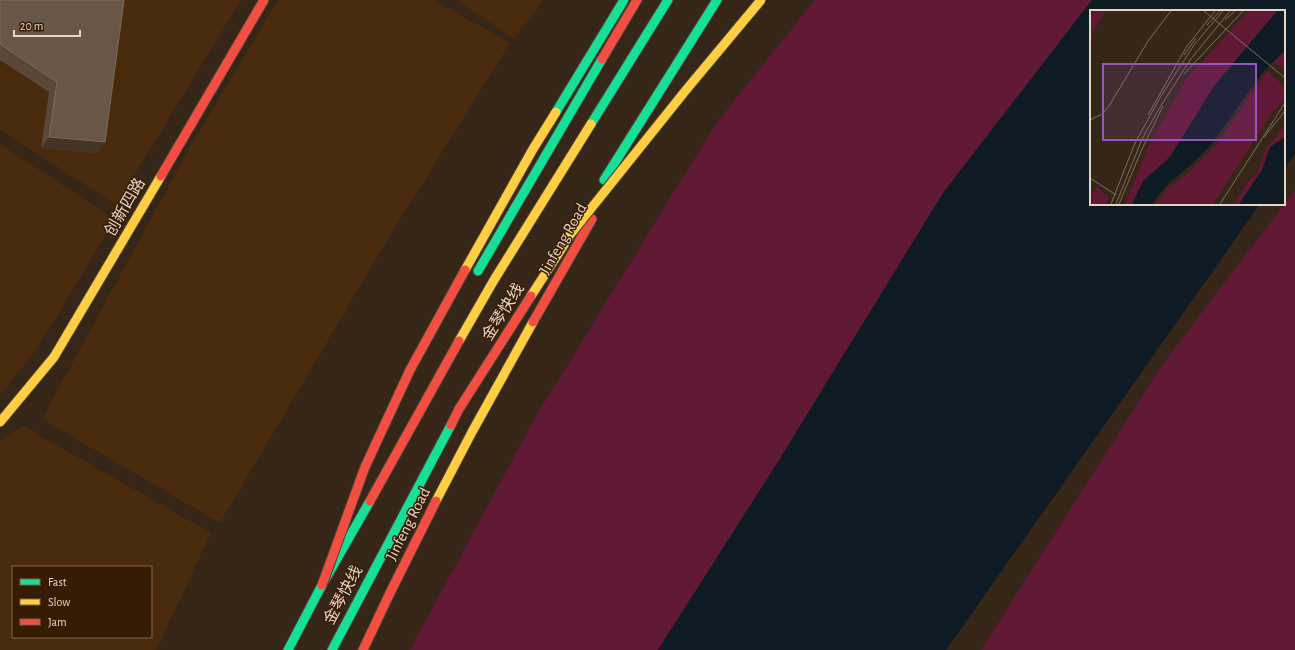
<svg xmlns="http://www.w3.org/2000/svg" width="1295" height="650" font-family="'Alegreya Sans','Noto Sans SC',sans-serif">
<rect width="100%" height="100%" fill="#352618"/>
<g fill="#492a0d" fill-rule="evenodd">
<path d="M0,0H241L116,205L0,129Z"/>
<path d="M278,0H434L510,43L389,237L220,523L42,419L190,147Z"/>
<path d="M456,0H543L514,39Z"/>
<path d="M0,144L115,220L36,350L0,395Z"/>
<path d="M23,426L211,533L156,650H0V440ZM13,567H151V637H13Z"/>
</g>
<g fill="#601834">
<path d="M815,0H1092L943,193L781,457L658,650H410L535,418L717,122Z"/>
<path d="M1295,190V650H981L1162,365Z"/>
</g>
<path fill="#0e1b24" d="M1092,0H1295V154L1284,169V11H1091V204H1260L946,650H658L781,457L943,193Z"/>
<g fill="none" stroke-linecap="round" stroke-linejoin="round">
<g stroke="#4f4236" stroke-width="11">
<g id="fast">
<path d="M591,124L668,0"/>
<path d="M604,180L717,0"/>
<path d="M478,271L602,59"/>
<path d="M288,650L322,585L370,501"/>
<path d="M332,650L451,425"/>
</g>
</g>
<g stroke="#4f4236" stroke-width="11">
<g id="slow">
<path d="M531,296L580,220"/>
<path d="M459,341L494,280L591,124"/>
<path d="M0,422L54,357L161,176"/>
<path d="M436,501L472,432L533,322"/>
</g>
</g>
<g stroke="#4f4236" stroke-width="11">
<g id="jam">
<path d="M602,59L637,0"/>
<path d="M161,176L264,0"/>
<path d="M533,322L592,219"/>
<path d="M451,425L459,409L531,296"/>
<path d="M370,501L459,341"/>
<path d="M363,650L389,595L436,501"/>
</g>
</g>
<use href="#fast" stroke="#16e098" stroke-width="9"/>
<use href="#slow" stroke="#ffcf43" stroke-width="9"/>
<use href="#jam" stroke="#f24e42" stroke-width="9"/>
<g stroke="#4f4236" stroke-width="11" stroke-linecap="butt">
<path id="fast-bridge" d="M556,112L624,0"/>
</g>
<g stroke="#4f4236" stroke-width="11" stroke-linecap="butt">
<g id="slow-bridge">
<path d="M569,236L686,90L761,0"/>
<path d="M465,270L533,149L556,112"/>
</g>
</g>
<g stroke="#4f4236" stroke-width="11" stroke-linecap="butt">
<path id="jam-bridge" d="M322,585L365,467L410,370L465,270"/>
</g>
<use href="#fast-bridge" stroke="#16e098" stroke-width="9"/>
<use href="#slow-bridge" stroke="#ffcf43" stroke-width="9"/>
<use href="#jam-bridge" stroke="#f24e42" stroke-width="9"/>
</g>
<path fill="#594838" d="M0,0L105,142L97,153L41,148L49,92L0,60Z"/>
<path fill="#443425" d="M49,137L105,142L97,153L41,148Z"/>
<path fill="#685747" stroke="#7c6a5b" d="M0,0H124L105,142L49,137L57,82L0,44Z"/>
<g text-anchor="middle" dominant-baseline="central" stroke-width="3" stroke-linejoin="round" paint-order="stroke">
<g font-size="16" fill="#e6d4c5" stroke="#361c03">
<text transform="translate(125 207) rotate(-60)">创新四路</text>
<text transform="translate(563 239) rotate(-60)">Jinfeng Road</text>
<text transform="translate(503 312) rotate(-58)">金琴快线</text>
<text transform="translate(408 524) rotate(-63)">Jinfeng Road</text>
<text transform="translate(343 595) rotate(-62)">金琴快线</text>
</g>
</g>
<g transform="translate(1090 10)">
<rect width="195" height="195" fill="#352618"/>
<path d="M4,1H15L0,28V8ZM158,1H187L124,76L80,147L53,171L42,194H35L59,135L97,68ZM195,41V61L184,52ZM177,61L195,77V88L180,106L123,194H66L77,179L98,163L126,135ZM195,115V194H145L156,174L167,163L176,139ZM7,177L19,187L17,194H2V184Z" fill="#601834"/>
<path d="M187,1H195V40L172,63L121,135L104,152L78,174L62,194H42L53,171L80,147L124,76ZM195,127V194H149L172,160L180,137Z" fill="#0e1b24"/>
<path fill="none" stroke="#7c6c5d" stroke-width="1" d="M114,1L195,68M135,10L145,1M117,15L130,1M94,45L106,28M94,64L153,1M58,105L97,36L125,1M0,110L12,104L19,96L58,31L81,1M174,127L195,101M0,168L26,185M21,194L45,133L71,86L104,35L133,1M26,194L52,129L67,102L100,50L140,1M29,194L52,139L73,96M130,194L195,93"/>
<path fill="#9656c0" fill-opacity="0.15" stroke="#9656c0" stroke-width="2" d="M13,54H166V130H13Z"/>
<rect width="195" height="195" fill="none" stroke="#e6d4c5" stroke-width="2"/>
</g>
<rect x="12" y="566" width="140" height="72" fill="#361c03" stroke="#7c6651"/>
<rect x="20" y="579" width="20" height="6" fill="#16e098" stroke="#7c6651"/>
<text x="48" y="586" font-size="12" fill="#e6d4c5">Fast</text>
<rect x="20" y="599" width="20" height="6" fill="#ffcf43" stroke="#7c6651"/>
<text x="48" y="606" font-size="12" fill="#e6d4c5">Slow</text>
<rect x="20" y="619" width="20" height="6" fill="#f24e42" stroke="#7c6651"/>
<text x="48" y="626" font-size="12" fill="#e6d4c5">Jam</text>
<path d="M14 30v6h66v-6" fill="none" stroke="#e6d4c5" stroke-width="2"/>
<text x="20" y="30" font-size="12" fill="#e6d4c5" stroke="#361c03" stroke-width="3" paint-order="stroke">20 m</text>
</svg>
